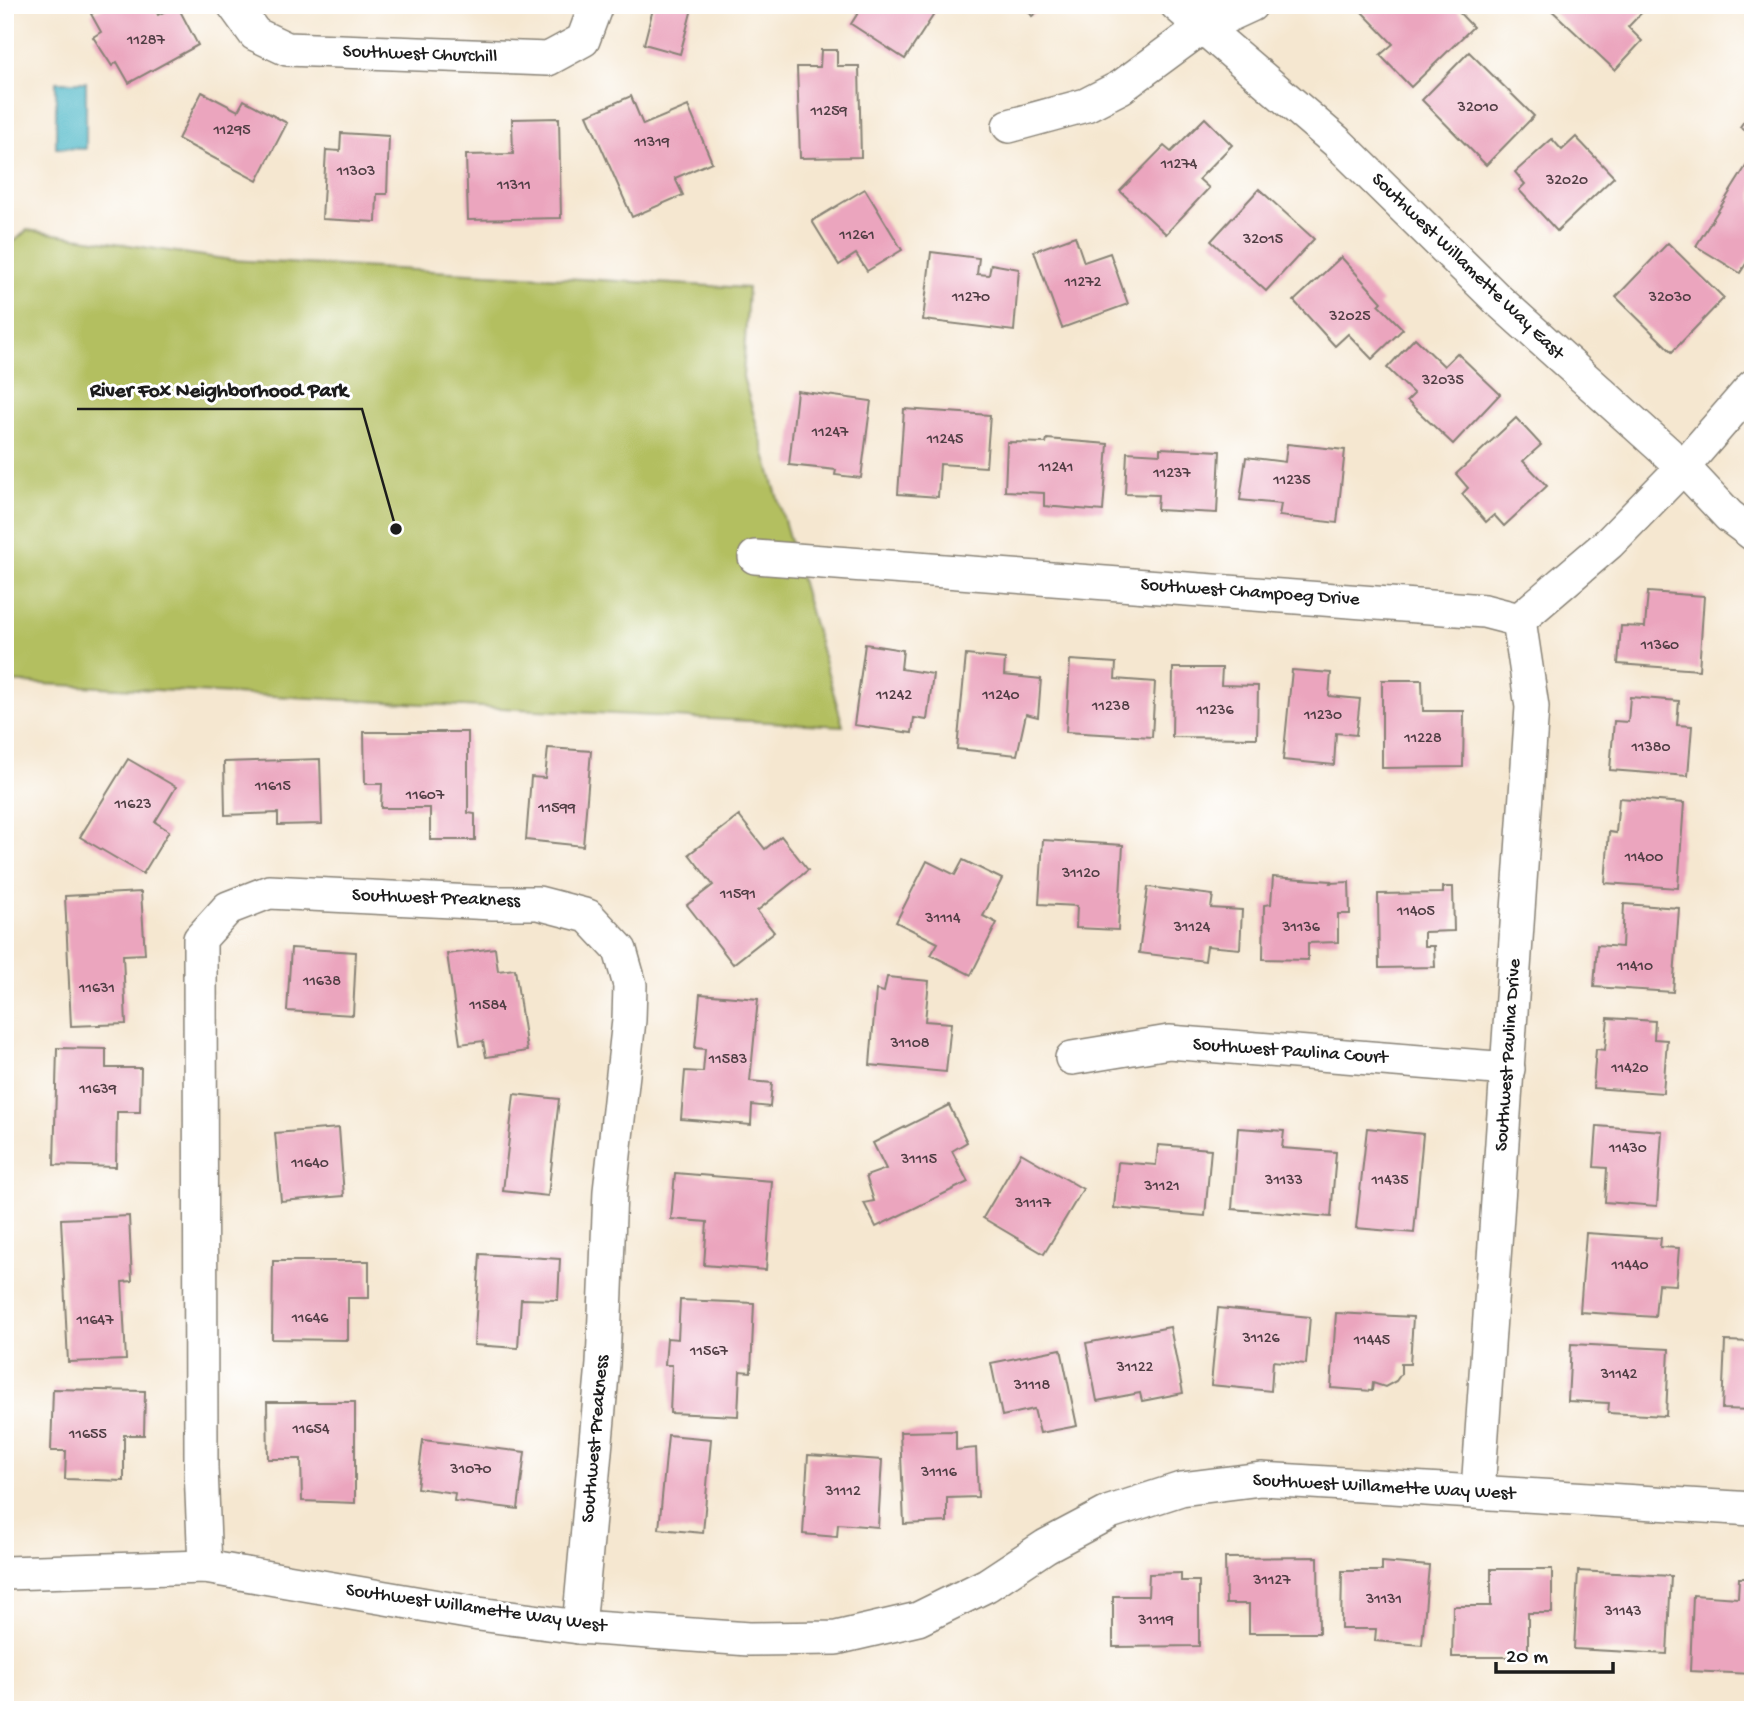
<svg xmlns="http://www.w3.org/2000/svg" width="1758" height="1715" font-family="'Gochi Hand',sans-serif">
<rect width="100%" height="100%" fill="#fff"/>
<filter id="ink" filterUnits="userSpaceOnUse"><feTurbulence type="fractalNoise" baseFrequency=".0143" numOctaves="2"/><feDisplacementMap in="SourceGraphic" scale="14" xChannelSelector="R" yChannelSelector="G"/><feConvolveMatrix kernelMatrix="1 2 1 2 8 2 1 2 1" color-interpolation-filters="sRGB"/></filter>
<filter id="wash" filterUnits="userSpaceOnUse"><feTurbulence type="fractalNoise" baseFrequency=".00686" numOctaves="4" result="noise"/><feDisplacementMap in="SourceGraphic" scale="28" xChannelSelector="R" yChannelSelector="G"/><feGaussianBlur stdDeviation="1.57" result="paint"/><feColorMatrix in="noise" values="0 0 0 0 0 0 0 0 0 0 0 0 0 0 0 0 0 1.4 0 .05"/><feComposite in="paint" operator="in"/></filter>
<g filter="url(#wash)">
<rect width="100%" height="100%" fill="#f5e7d0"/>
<path fill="#b3bf61" stroke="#686e3e" stroke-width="2" d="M27,230L231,260L748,288L743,377L843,726L5,682V250Z"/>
<path fill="#4ab6c6" stroke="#336971" stroke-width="2" d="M56,82H86V149L56,148Z"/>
<g id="blocks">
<g fill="#eba5be">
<path d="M107,5H153L158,15L177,5L198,45L129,83L117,62L112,66L93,37L101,32L91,14Z"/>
<path d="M510,5H537L536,11Z"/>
<path d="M654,5H693L680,54L644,44Z"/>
<path d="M863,5H940L905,59L851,24Z"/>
<path d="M1024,5H1046L1032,16Z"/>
<path d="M1369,5H1452L1473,27L1411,87L1380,55L1393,44L1362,12Z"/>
<path d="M1546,5H1649L1628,27L1642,41L1615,70Z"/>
<path d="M821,50H837V66H859L861,157L800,158L797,67H820Z"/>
<path d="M1469,52L1534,116L1486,165L1422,100Z"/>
<path d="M202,92L238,111L244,100L287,123L257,181L178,139Z"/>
<path d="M631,96L643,125L688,106L712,162L675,178L683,195L632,217L587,115Z"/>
<path d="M1753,108V136L1740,127Z"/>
<path d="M559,118L561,218L468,220L466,155L513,154L512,119Z"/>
<path d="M1205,118L1232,145L1199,179L1209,188L1166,234L1120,191L1164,146L1171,152Z"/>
<path d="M341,133L389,136L387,194H377L376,222L322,219L326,150L340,151Z"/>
<path d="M1576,137L1614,177L1557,231L1519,190L1525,184L1515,172L1552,139L1562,150Z"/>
<path d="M1748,163L1753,166V253L1740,273L1696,246Z"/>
<path d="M865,189L902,250L867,271L856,254L839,265L812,221Z"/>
<path d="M1259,189L1314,239L1266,291L1211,241Z"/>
<path d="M1075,236L1084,262L1110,253L1128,304L1062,328L1034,251Z"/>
<path d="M1668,243L1724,298L1672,352L1616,297Z"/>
<path d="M931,252L979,258L977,274L989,275L991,264L1019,269L1014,331L923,320Z"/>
<path d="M1341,257L1382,302L1379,305L1403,329L1372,359L1348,334L1335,346L1294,301Z"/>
<path d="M1415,338L1444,366L1457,353L1500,394L1453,444L1407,401L1414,394L1387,368Z"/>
<path d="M797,391L871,401L861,478L835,475L836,470L789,465Z"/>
<path d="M904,409L990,415L986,467L940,464L938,497L898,494Z"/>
<path d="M1516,418L1541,445L1523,461L1547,486L1504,526L1494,515L1486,522L1462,494L1468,488L1456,474Z"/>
<path d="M1047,439L1108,444L1103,511L1044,506V493L1005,491L1007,442L1046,443Z"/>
<path d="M1287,444L1345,450L1337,523L1279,516L1281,504L1240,500L1246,457L1285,462Z"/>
<path d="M1160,448L1220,451L1217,513L1157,510L1158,495L1125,494L1127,452L1160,454Z"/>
<path d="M1648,592L1704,596L1699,670L1618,664L1621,626L1645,627Z"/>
<path d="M865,644L903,650L901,669L933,674L927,720L914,718L912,733L854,725Z"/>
<path d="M966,655L1005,659L1004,675L1041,679L1038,717L1026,714L1017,755L957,749Z"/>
<path d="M1070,660L1116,663L1115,679L1155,682L1152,737L1066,732Z"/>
<path d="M1173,668H1222L1221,685L1258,686L1257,738L1172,737Z"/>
<path d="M1292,670L1331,673L1329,696L1360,699L1356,735L1336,733L1334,765L1283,760Z"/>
<path d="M1382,680H1422L1423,711H1464L1463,767L1382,768Z"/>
<path d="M1630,697L1679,701L1677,725L1692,726L1688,776L1610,770L1614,721L1628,722Z"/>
<path d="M364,732H468V813L475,814V840H430V808H381L382,784H365Z"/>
<path d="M548,748L591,751L583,846L526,840L531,777L545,778Z"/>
<path d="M128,759L176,787L155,822L169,831L143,874L80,837Z"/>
<path d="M320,759L322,824L278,825V813L225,815L224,762Z"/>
<path d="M1619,798L1684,803L1678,888L1605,883L1609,832L1616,833Z"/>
<path d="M739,816L765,849L781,836L808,870L757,911L774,932L733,964L687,905L713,885L689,854Z"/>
<path d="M1043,840L1123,845L1118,930L1076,928L1077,906L1039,904Z"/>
<path d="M963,860L1002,879L983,916L997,923L971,975L931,955L938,943L896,922L927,861L955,875Z"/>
<path d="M1273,877L1331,881L1330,883L1349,882L1350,914H1338V942L1308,943V960L1263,959L1264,905L1271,904Z"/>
<path d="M1148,887L1213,895L1211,908L1242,910L1240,949L1207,946L1205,961L1139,953Z"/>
<path d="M1443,887H1453L1454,931L1424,932V946H1434L1435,967L1379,968L1378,894L1443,893Z"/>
<path d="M141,892L145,954L123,955L126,1024L71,1026L65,896Z"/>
<path d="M1624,904L1679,908L1673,992L1594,987L1597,945L1622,947Z"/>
<path d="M291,948L356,952L353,1015L287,1011Z"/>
<path d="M495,948L498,971L515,969L527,1051L486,1057L483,1041L460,1044L447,954Z"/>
<path d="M887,977L929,981L925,1021L951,1023L946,1072L870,1065L876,990L884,992Z"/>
<path d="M700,994L758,999L750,1081L772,1083L770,1107L752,1105L751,1125L681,1119L685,1071L703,1072L705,1049L695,1048Z"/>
<path d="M1608,1018L1655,1021L1654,1039L1667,1040L1663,1093L1593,1088L1596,1049L1605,1050Z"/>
<path d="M57,1048L106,1049V1068H141L140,1112H117L116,1167L54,1165Z"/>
<path d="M514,1094L559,1099L548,1196L503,1191Z"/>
<path d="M949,1105L967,1142L952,1151L968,1182L876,1227L864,1203L874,1201L866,1176L886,1169L873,1143Z"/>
<path d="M1597,1126L1662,1131L1657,1206L1605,1202L1607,1168L1594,1167Z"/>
<path d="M339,1128L344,1196L281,1201L275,1133Z"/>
<path d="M1238,1128L1284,1131L1282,1148L1336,1152L1331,1217L1232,1209Z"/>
<path d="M1367,1128L1423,1134L1414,1233L1356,1228Z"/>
<path d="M1158,1145L1211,1149L1205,1216L1114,1208L1118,1162L1156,1165Z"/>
<path d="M1021,1153L1083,1189L1044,1254L983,1218Z"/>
<path d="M675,1173L772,1181L766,1270L704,1265L707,1222L671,1219Z"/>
<path d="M129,1216L132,1281L122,1282L126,1360L68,1362L61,1219Z"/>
<path d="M1586,1233L1661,1238L1660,1247L1679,1248L1676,1285L1658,1284L1655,1317L1580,1312Z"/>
<path d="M480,1254L560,1259L558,1300L521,1299L518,1348L474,1345Z"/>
<path d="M273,1261H369V1298H348V1340L272,1339Z"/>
<path d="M680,1300L754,1303L751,1372L740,1371L738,1416L670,1413L672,1365H665L667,1338L678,1339Z"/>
<path d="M1218,1308L1310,1317L1306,1364L1273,1361L1271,1391L1211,1385Z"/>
<path d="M1336,1313L1413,1317L1410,1364H1401V1374L1396,1381L1385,1387L1373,1383L1372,1391L1331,1388Z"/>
<path d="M1170,1327L1183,1393L1142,1401L1140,1393L1097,1401L1086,1343Z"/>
<path d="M1725,1341L1753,1342V1410L1722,1409Z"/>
<path d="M1571,1344L1669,1349L1666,1416L1608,1413L1609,1403L1568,1401Z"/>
<path d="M1061,1349L1077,1426L1040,1433L1034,1409L1002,1416L991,1363Z"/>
<path d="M53,1389L145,1391L144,1435H124V1481L65,1479L66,1451H51Z"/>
<path d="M267,1402H355V1503L302,1501L301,1459H268Z"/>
<path d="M956,1431V1450L976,1448L978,1497L947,1498V1522L904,1524L900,1432Z"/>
<path d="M668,1435L711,1439L703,1533L659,1529Z"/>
<path d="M423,1440L525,1452L518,1509L454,1501L455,1493L417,1488Z"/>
<path d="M808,1455L882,1460L878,1527L838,1524L837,1537L803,1534Z"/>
<path d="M1318,1557L1319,1633H1249V1604H1226L1225,1558Z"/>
<path d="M1382,1562L1429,1566L1422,1645L1375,1641L1376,1629H1341L1342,1571H1382Z"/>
<path d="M1491,1569H1552V1613H1528V1657H1452L1453,1606H1491Z"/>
<path d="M1578,1571L1671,1576L1667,1654L1574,1649Z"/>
<path d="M1181,1573V1581H1199V1646L1113,1647V1596H1148L1149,1574Z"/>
<path d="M1739,1578H1753V1674L1690,1671L1693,1595L1738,1598Z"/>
</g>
</g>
</g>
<g filter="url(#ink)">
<use href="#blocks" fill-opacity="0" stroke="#888276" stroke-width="2"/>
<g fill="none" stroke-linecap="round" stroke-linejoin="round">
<g stroke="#888276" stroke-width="36">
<g id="street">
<path d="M234,5L255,34L287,49L548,59L583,40L596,5"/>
<path d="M1177,5L1337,142L1497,299L1683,467L1729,516L1753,534"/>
<path d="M1009,126L1086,105L1121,87L1201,28L1251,5"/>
<path d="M755,557L1484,611L1519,620L1609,543L1683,467L1753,386"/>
<path d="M1072,1058L1169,1042L1508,1069"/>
<path d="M1478,1491L1532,707L1519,620"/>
<path d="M205,1567L201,1468L200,939L228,908L269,892L493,903H538L588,916L620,950L630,985L629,1020L610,1191L603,1364L579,1627"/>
<path d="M5,1573L205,1567L479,1614L579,1627L749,1639L836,1638L918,1619L987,1585L1046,1546L1110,1512L1181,1489L1261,1479L1753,1509"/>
</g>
</g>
<use href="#street" stroke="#fff" stroke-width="33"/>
</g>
</g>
<g text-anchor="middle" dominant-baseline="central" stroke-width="6" stroke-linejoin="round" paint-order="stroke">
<g font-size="16" fill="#503e44">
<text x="146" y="41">11287</text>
<text x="1478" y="108">32010</text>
<text x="829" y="112">11259</text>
<text x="232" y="131">11295</text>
<text x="652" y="143">11319</text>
<text x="1179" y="165">11274</text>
<text x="356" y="172">11303</text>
<text x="1567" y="181">32020</text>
<text x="514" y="186">11311</text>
<text x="857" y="236">11261</text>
<text x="1263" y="240">32015</text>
<text x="1083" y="283">11272</text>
<text x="971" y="298">11270</text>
<text x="1670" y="298">32030</text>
<text x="1350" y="317">32025</text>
<text x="1443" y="381">32035</text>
<text x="830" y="433">11247</text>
<text x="945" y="440">11245</text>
<text x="1056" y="468">11241</text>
<text x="1172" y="474">11237</text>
<text x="1292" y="481">11235</text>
<text x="1660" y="646">11360</text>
<text x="894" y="696">11242</text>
<text x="1001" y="696">11240</text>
<text x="1111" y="707">11238</text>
<text x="1215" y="711">11236</text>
<text x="1323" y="716">11230</text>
<text x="1423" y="739">11228</text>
<text x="1651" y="748">11380</text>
<text x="273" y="787">11615</text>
<text x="425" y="796">11607</text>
<text x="133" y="805">11623</text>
<text x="557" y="809">11599</text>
<text x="1644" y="858">11400</text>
<text x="1081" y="874">31120</text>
<text x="738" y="895">11591</text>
<text x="1416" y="912">11405</text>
<text x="943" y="919">31114</text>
<text x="1192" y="928">31124</text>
<text x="1301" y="928">31136</text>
<text x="1635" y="967">11410</text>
<text x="322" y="982">11638</text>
<text x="97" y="989">11631</text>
<text x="488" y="1006">11584</text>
<text x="910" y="1044">31108</text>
<text x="728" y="1060">11583</text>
<text x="1630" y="1069">11420</text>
<text x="98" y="1090">11639</text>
<text x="1628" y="1149">11430</text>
<text x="919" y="1160">31115</text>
<text x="310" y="1164">11640</text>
<text x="1284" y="1181">31133</text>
<text x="1390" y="1181">11435</text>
<text x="1162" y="1187">31121</text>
<text x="1033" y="1204">31117</text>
<text x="1630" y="1266">11440</text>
<text x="310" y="1319">11646</text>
<text x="95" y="1321">11647</text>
<text x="1261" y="1339">31126</text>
<text x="1372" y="1341">11445</text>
<text x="709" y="1352">11567</text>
<text x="1135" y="1368">31122</text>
<text x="1619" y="1375">31142</text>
<text x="1032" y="1386">31118</text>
<text x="311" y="1430">11654</text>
<text x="88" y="1435">11655</text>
<text x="471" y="1470">31070</text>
<text x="939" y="1473">31116</text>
<text x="843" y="1492">31112</text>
<text x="1272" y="1581">31127</text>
<text x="1384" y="1600">31131</text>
<text x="1623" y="1612">31143</text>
<text x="1156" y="1621">31119</text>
</g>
<g font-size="19" fill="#1c1c1c" stroke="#fff">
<text transform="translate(420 55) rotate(2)">Southwest Churchill</text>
<text transform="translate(1467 267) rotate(44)">Southwest Willamette Way East</text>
<text transform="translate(1250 593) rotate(4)">Southwest Champoeg Drive</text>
<text transform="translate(436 899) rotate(2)">Southwest Preakness</text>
<text transform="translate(1290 1052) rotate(4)">Southwest Paulina Court</text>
<text transform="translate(1509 1055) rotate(-86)">Southwest Paulina Drive</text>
<text transform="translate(596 1439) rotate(-85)">Southwest Preakness</text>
<text transform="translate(1384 1488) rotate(3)">Southwest Willamette Way West</text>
<text transform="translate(476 1609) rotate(8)">Southwest Willamette Way West</text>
</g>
</g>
<path fill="none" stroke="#1c1c1c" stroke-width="2.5" d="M396 529L362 409H77"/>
<circle fill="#1c1c1c" stroke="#fff" stroke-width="2.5" cx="396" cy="529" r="7"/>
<g font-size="21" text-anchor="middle" font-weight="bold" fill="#1c1c1c" stroke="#fff" stroke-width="6" stroke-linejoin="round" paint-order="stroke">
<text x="219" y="396">River Fox Neighborhood Park</text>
</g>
<rect width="1758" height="1715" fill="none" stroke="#fff" stroke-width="28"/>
<path d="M1496 1662v10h117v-10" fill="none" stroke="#1c1c1c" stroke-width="3.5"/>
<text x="1506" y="1662" font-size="21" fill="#1c1c1c" stroke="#ffffff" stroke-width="5" paint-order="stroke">20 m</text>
</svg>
